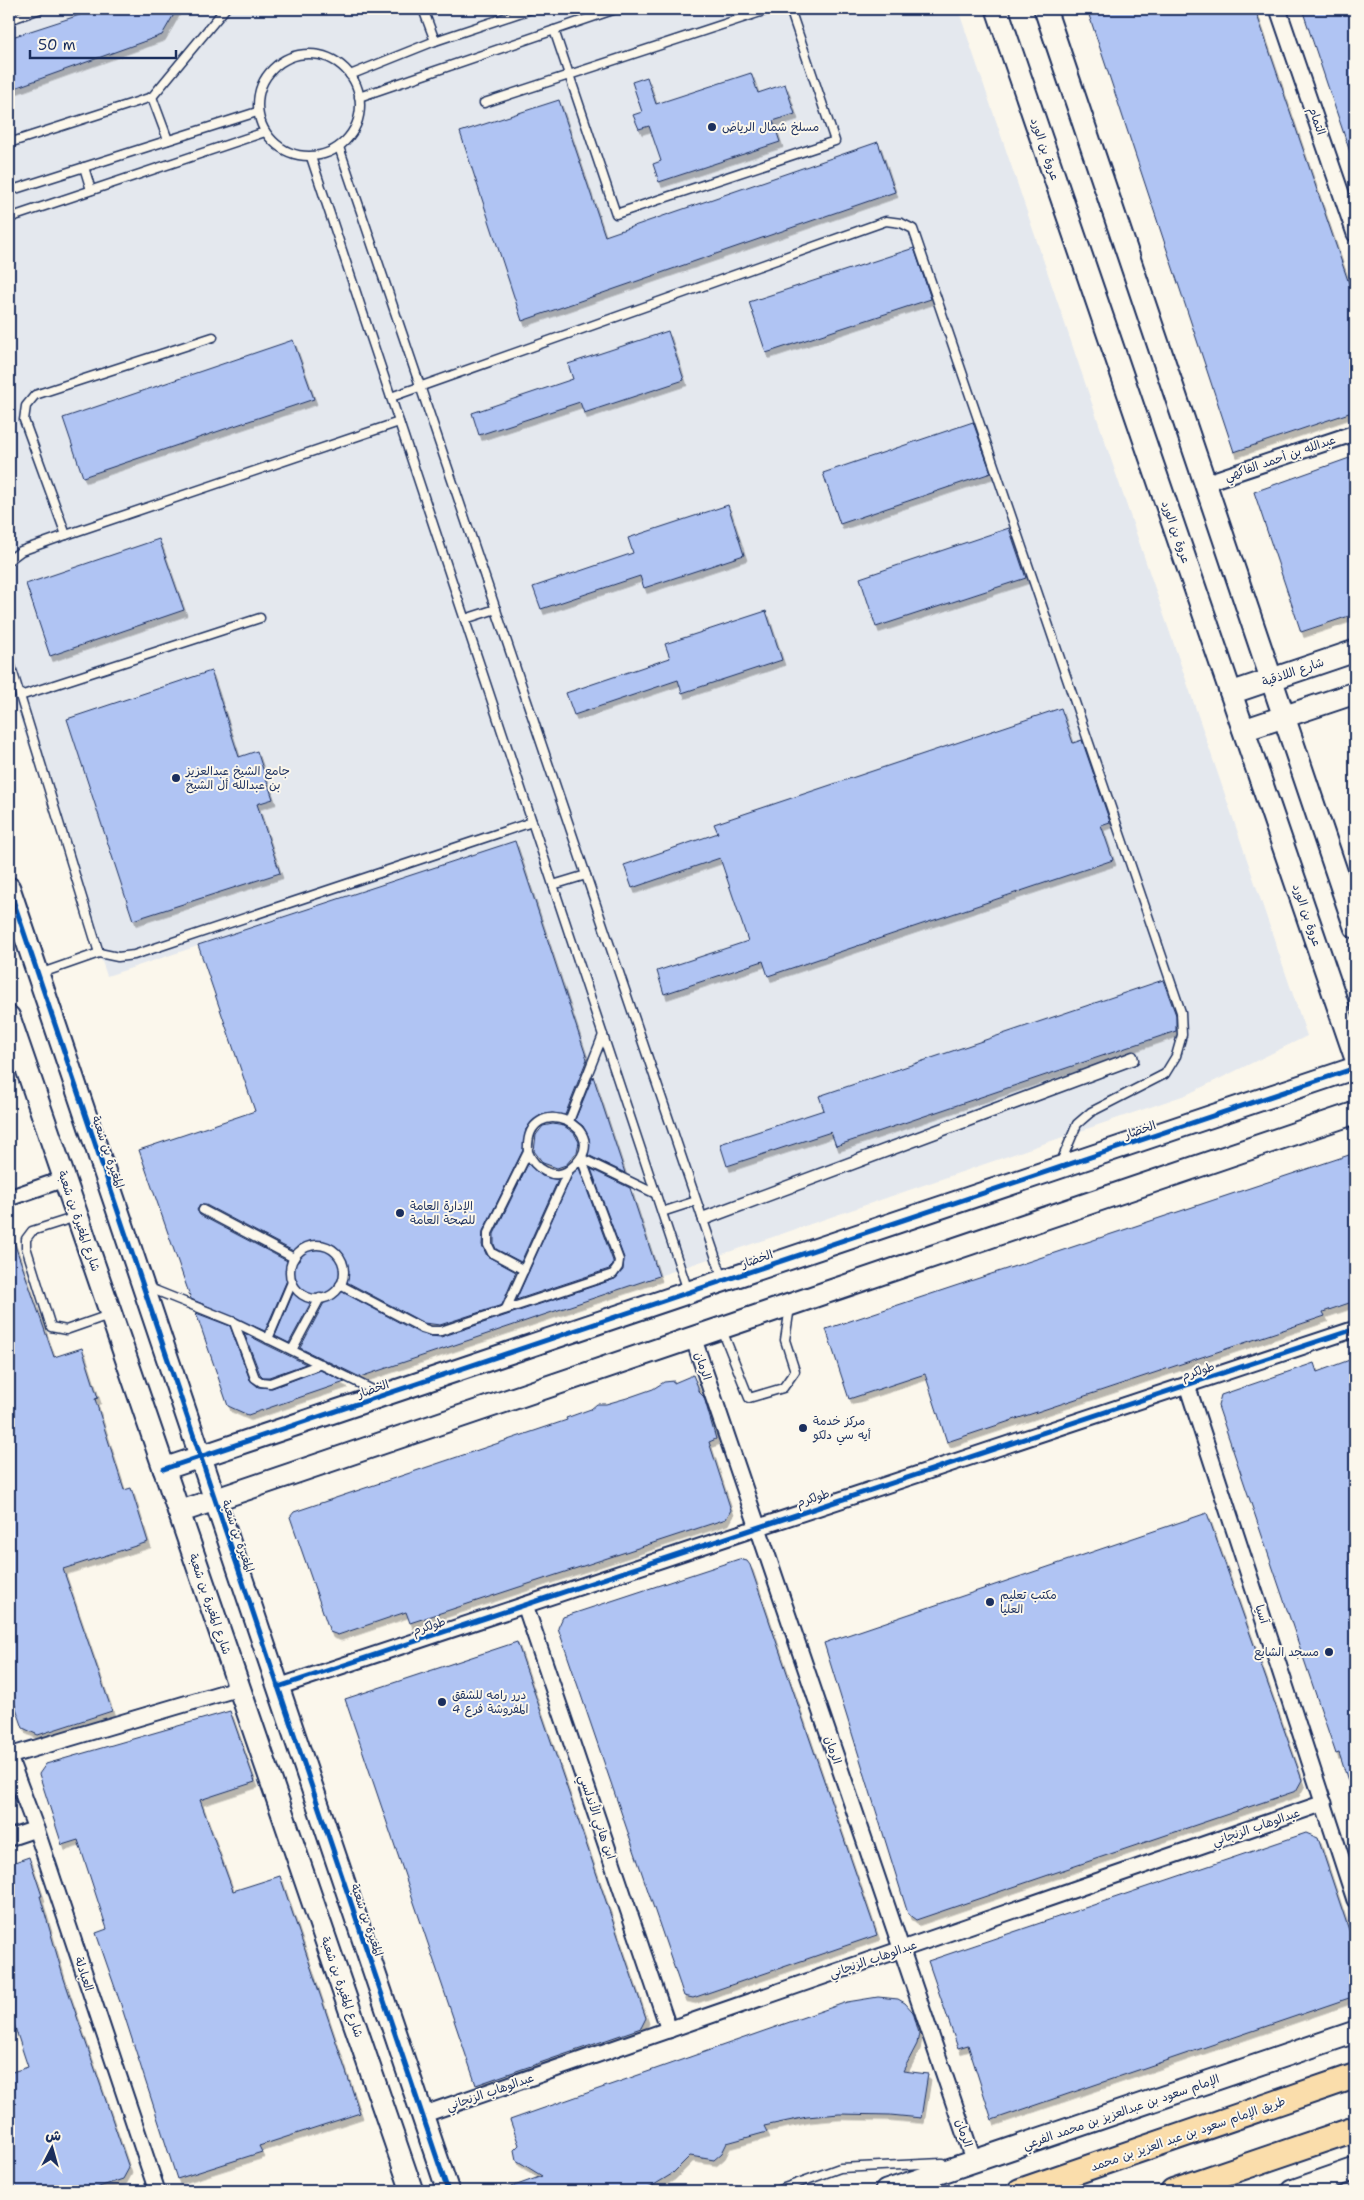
<svg xmlns="http://www.w3.org/2000/svg" width="1364" height="2200" font-family="'Shantell Sans','Playpen Sans Arabic',sans-serif">
<defs>
<filter id="shadow"><feDropShadow dx="3" dy="5.5" stdDeviation="0" flood-color="#0004"/></filter>
</defs>
<rect width="100%" height="100%" fill="#fbf7ec"/>
<filter id="ink" filterUnits="userSpaceOnUse"><feTurbulence type="fractalNoise" baseFrequency=".02" numOctaves="2"/><feDisplacementMap in="SourceGraphic" scale="10" xChannelSelector="R" yChannelSelector="G"/><feConvolveMatrix kernelMatrix="1 2 1 2 8 2 1 2 1" color-interpolation-filters="sRGB"/></filter>
<g filter="url(#ink)">
<path fill="#e4e8ee" d="M9,9H958L1307,1036L1188,1094L659,1276L515,841L107,976L9,686Z"/>
<g fill="#b0c4f3" stroke="#1b2f5e" fill-rule="evenodd" filter="url(#shadow)">
<path d="M98,9H177L162,35L9,90V38Z"/>
<path d="M1087,9H1255L1355,301V411L1234,452Z"/>
<path d="M1302,9H1355V158H1352Z"/>
<path d="M751,73L758,93L785,84L795,114L773,121L780,142L659,182L653,164L661,161L649,126L639,129L633,115L642,112L632,82L647,77L656,104Z"/>
<path d="M559,100L605,236L878,142L895,192L522,321L460,132Z"/>
<path d="M914,248L931,299L766,353L749,302Z"/>
<path d="M668,331L684,380L584,413L580,402L479,435L472,413L573,379L568,364Z"/>
<path d="M293,340L314,399L83,477L63,418Z"/>
<path d="M973,422L991,473L840,524L823,473Z"/>
<path d="M1355,456V614L1301,632L1254,492Z"/>
<path d="M728,505L744,555L644,588L640,576L541,609L533,587L633,553L628,538Z"/>
<path d="M1009,528L1026,578L876,627L860,578Z"/>
<path d="M159,539L184,610L50,656L26,584Z"/>
<path d="M766,611L782,660L682,693L678,680L574,715L566,693L670,658L665,644Z"/>
<path d="M211,671L239,757L257,751L273,799L257,804L280,873L133,920L67,719Z"/>
<path d="M1061,708L1073,743L1082,740L1110,822L1101,825L1113,860L768,976L763,961L664,994L657,971L748,941L720,858L632,888L624,865L718,833L714,824Z"/>
<path d="M515,841L587,1059L565,1115L552,1113L539,1116L526,1129L523,1150L483,1231L482,1245L487,1256L516,1272L502,1305L440,1325L424,1323L343,1280L337,1281L335,1288L419,1333L430,1336L441,1337L615,1279L623,1270L624,1258L591,1169L630,1188L659,1276L360,1377L300,1348L325,1301V1295L322,1293L315,1295L289,1343L275,1336L297,1284L295,1277H291L287,1280L265,1331L191,1299L139,1150L255,1111L198,945ZM200,1205H206L297,1253L300,1257L299,1261L291,1263L200,1215L197,1210Z"/>
<path d="M1163,980L1176,1015V1031L836,1146L831,1132L727,1166L720,1144L824,1110L819,1096Z"/>
<path d="M593,1076L625,1173L588,1155L589,1138L583,1126L575,1120Z"/>
<path d="M553,1124L564,1126L574,1133L579,1142L577,1152L566,1165L557,1168L543,1163L534,1151L536,1135L543,1126Z"/>
<path d="M1355,1153V1301L1323,1312L1325,1316L947,1442L925,1374L849,1399L826,1329Z"/>
<path d="M528,1164L542,1176L558,1180L521,1262L496,1249L494,1244V1234Z"/>
<path d="M579,1168L613,1261V1265L609,1269L516,1300L573,1173Z"/>
<path d="M9,1234H11L54,1357L82,1348L98,1398L95,1399L124,1490L131,1488L148,1542L63,1569L112,1711L38,1735L23,1728L9,1688Z"/>
<path d="M196,1313L230,1326L250,1380L258,1387L272,1388L320,1370L345,1382L248,1415L228,1406Z"/>
<path d="M244,1333L265,1344L306,1364L269,1377H263L260,1374Z"/>
<path d="M1355,1358V1792L1352,1793L1339,1753L1336,1754L1218,1406L1221,1395L1314,1363L1317,1372Z"/>
<path d="M693,1375L698,1387V1391L704,1397L716,1439L709,1442L731,1510L726,1519L410,1623L406,1612L338,1635L330,1632L290,1517L294,1512L567,1420L566,1418L591,1409L597,1404H606L627,1398L653,1389L664,1382L674,1381V1383Z"/>
<path d="M1207,1513L1302,1780L1296,1791L916,1920L908,1914L824,1643Z"/>
<path d="M739,1559L747,1561L750,1565L877,1935L693,1998L684,1996L558,1628L563,1617Z"/>
<path d="M517,1642L646,2018L641,2028L476,2085L345,1699Z"/>
<path d="M230,1711L255,1782L200,1800L233,1891L280,1876L360,2113L259,2146L262,2152L177,2179L121,2005L96,1933L107,1929L78,1840L62,1845L39,1774L46,1764Z"/>
<path d="M1306,1833L1318,1838L1355,1948V1996L992,2120L968,2045L958,2048L928,1961Z"/>
<path d="M29,1857L42,1896H40L63,1976L129,2168L123,2179L87,2191H9V2073L28,2067L9,2009V1864Z"/>
<path d="M878,1997L898,1999L905,2003L913,2012L919,2033L917,2044L903,2071L928,2074L921,2118L890,2115L839,2114L807,2117L764,2126L767,2132L727,2143L722,2153L714,2160L690,2156L672,2174L644,2191H506V2189L542,2176L516,2160L514,2150L519,2145L510,2120L847,2002Z"/>
</g>
<g fill="none" stroke-linecap="round" stroke-linejoin="round">
<g stroke="#1b2f5e" stroke-width="11">
<g id="lane">
<path d="M423,9L435,41"/>
<path d="M9,20L40,9"/>
<path d="M554,30L616,214L835,141L790,9"/>
<circle cx="309" cy="105" r="51"/>
<path d="M350,75L435,41L531,9"/>
<path d="M152,97L225,9"/>
<path d="M359,97L616,9"/>
<path d="M484,103L770,9"/>
<path d="M9,143L152,97L168,140"/>
<path d="M339,147L723,1279"/>
<path d="M311,157L688,1291"/>
<path d="M84,167L91,190"/>
<path d="M9,191L257,112"/>
<path d="M9,218L265,132"/>
<path d="M391,397L886,221L901,223L913,229L1181,1012L1182,1035L1176,1056L1165,1074L1091,1112L1077,1124L1061,1162"/>
<path d="M66,535L24,420L26,406L35,395L213,337"/>
<path d="M9,560L21,551L66,535L399,422"/>
<path d="M465,619L496,609"/>
<path d="M9,660L99,953L39,974"/>
<path d="M20,696L260,618"/>
<path d="M553,885L586,875"/>
<path d="M99,953L118,957L134,955L532,822"/>
<path d="M569,1121L603,1035"/>
<path d="M581,1158L656,1194"/>
<path d="M203,1210L294,1258"/>
<path d="M662,1212L696,1201"/>
<path d="M76,1217L32,1231L26,1239V1247L51,1327L66,1330L109,1315"/>
<path d="M702,1217L1133,1056L1134,1060L703,1221"/>
<circle cx="317" cy="1272" r="27"/>
<path d="M524,1270L492,1253L488,1245V1233L528,1152C524,1086 621,1130 570,1169C554,1182 534,1168 528,1152"/>
<path d="M340,1285L422,1328L431,1331H441L613,1274L618,1267L619,1260L581,1158"/>
<path d="M147,1287L234,1322L377,1392"/>
<path d="M506,1309L568,1172"/>
<path d="M234,1322L255,1378L261,1382L270,1383L321,1364"/>
<path d="M722,1330L749,1398L783,1388L795,1371L785,1340L790,1307"/>
<path d="M268,1339L292,1282"/>
<path d="M292,1350L320,1298"/>
<path d="M776,2191L840,2168L942,2163"/>
</g>
</g>
<g stroke="#1b2f5e" stroke-width="19">
<g id="street">
<path d="M1278,9L1355,234"/>
<path d="M1205,483L1355,433"/>
<path d="M9,1198L64,1179"/>
<path d="M693,1337L974,2162"/>
<path d="M1187,1385L1355,1900"/>
<path d="M525,1605L669,2030"/>
<path d="M278,1687L1355,1329"/>
<path d="M9,1756L239,1688"/>
<path d="M9,1757L36,1829L157,2191"/>
<path d="M9,1838L36,1829"/>
<path d="M422,2115L1324,1803"/>
</g>
</g>
<g stroke="#1b2f5e" stroke-width="25">
<g id="secondary">
<path d="M997,9L1355,1056"/>
<path d="M1045,9L1355,927"/>
<path d="M1231,693L1355,651"/>
<path d="M1244,730L1355,693"/>
<path d="M9,888L448,2191"/>
<path d="M9,1017L412,2191"/>
<path d="M164,1469L1355,1068"/>
<path d="M179,1512L1355,1113"/>
<path d="M886,2191L1355,2032"/>
<path d="M1292,2191L1355,2169"/>
</g>
</g>
<g stroke="#1b2f5e" stroke-width="28">
<g id="primary">
<path d="M1020,2191L1355,2076"/>
<path d="M1173,2191L1355,2129"/>
</g>
</g>
<use href="#lane" stroke="#fbf7ec" stroke-width="8"/>
<use href="#street" stroke="#fbf7ec" stroke-width="15"/>
<use href="#secondary" stroke="#fbf7ec" stroke-width="21"/>
<use href="#primary" stroke="#faddab" stroke-width="24"/>
<g stroke="#fbf7ec" stroke-width="8">
<g id="cycleway">
<path d="M9,888L448,2191"/>
<path d="M164,1469L1355,1068"/>
<path d="M278,1687L1355,1329"/>
</g>
</g>
<use href="#cycleway" stroke="#0057b8" stroke-width="5"/>
</g>
</g>
<g fill="#1b2f5e" stroke="#fbf7ec" stroke-width="2">
<circle cx="712" cy="127" r="5"/>
<circle cx="176" cy="778" r="5"/>
<circle cx="400" cy="1213" r="5"/>
<circle cx="803" cy="1428" r="5"/>
<circle cx="990" cy="1602" r="5"/>
<circle cx="1329" cy="1652" r="5"/>
<circle cx="442" cy="1702" r="5"/>
</g>
<g text-anchor="middle" dominant-baseline="central" stroke-width="4" stroke-linejoin="round" paint-order="stroke">
<g font-size="12" fill="#1b2f5e" stroke="#fbf7ec">
<text transform="translate(1317 121) rotate(71)">التمام</text>
<text transform="translate(1045 149) rotate(71)">عروة بن الورد</text>
<text transform="translate(1280 458) rotate(-19)">عبدالله بن أحمد الفاكهي</text>
<text transform="translate(1176 532) rotate(71)">عروة بن الورد</text>
<text transform="translate(1293 672) rotate(-19)">شارع اللاذقية</text>
<text transform="translate(1307 915) rotate(71)">عروة بن الورد</text>
<text transform="translate(1140 1130) rotate(-19)">الخضار</text>
<text transform="translate(108 1152) rotate(71)">المغيرة بن شعبة</text>
<text transform="translate(79 1221) rotate(71)">شارع المغيرة بن شعبة</text>
<text transform="translate(757 1259) rotate(-19)">الخضار</text>
<text transform="translate(703 1366) rotate(71)">الرمان</text>
<text transform="translate(1198 1371) rotate(-18)">طولكرم</text>
<text transform="translate(373 1389) rotate(-19)">الخضار</text>
<text transform="translate(813 1498) rotate(-18)">طولكرم</text>
<text transform="translate(238 1536) rotate(71)">المغيرة بن شعبة</text>
<text transform="translate(210 1604) rotate(71)">شارع المغيرة بن شعبة</text>
<text transform="translate(1262 1614) rotate(72)">آسيا</text>
<text transform="translate(429 1626) rotate(-18)">طولكرم</text>
<text transform="translate(833 1750) rotate(71)">الرمان</text>
<text transform="translate(597 1817) rotate(71)">ابن هاني الأندلسي</text>
<text transform="translate(1256 1827) rotate(-19)">عبدالوهاب الزنجاني</text>
<text transform="translate(367 1920) rotate(71)">المغيرة بن شعبة</text>
<text transform="translate(873 1959) rotate(-19)">عبدالوهاب الزنجاني</text>
<text transform="translate(84 1974) rotate(72)">العبادلة</text>
<text transform="translate(342 1987) rotate(71)">شارع المغيرة بن شعبة</text>
<text transform="translate(490 2092) rotate(-19)">عبدالوهاب الزنجاني</text>
<text transform="translate(1121 2112) rotate(-19)">الإمام سعود بن عبدالعزيز بن محمد الفرعي</text>
<text transform="translate(964 2133) rotate(71)">الرمان</text>
<text transform="translate(1188 2134) rotate(-19)">طريق الإمام سعود بن عبد العزيز بن محمد</text>
</g>
<g font-size="12" fill="#1b2f5e" stroke="#fbf7ec" text-anchor="start">
<text x="722" y="127">مسلخ شمال الرياض</text>
<text x="186" y="771">جامع الشيخ عبدالعزيز<tspan x="186" dy="14">بن عبدالله أل الشيخ</tspan></text>
<text x="410" y="1206">الإدارة العامة<tspan x="410" dy="14">للصحة العامة</tspan></text>
<text x="813" y="1421">مركز خدمة<tspan x="813" dy="14">أيه سي دلكو</tspan></text>
<text x="1000" y="1595">مكتب تعليم<tspan x="1000" dy="14">العليا</tspan></text>
<text x="1319" y="1652" text-anchor="end">مسجد الشايع</text>
<text x="452" y="1695">درر رامه للشقق<tspan x="452" dy="14">المفروشة فرع 4</tspan></text>
</g>
</g>
<rect width="1364" height="2200" fill="none" stroke="#fbf7ec" stroke-width="30"/>
<rect x="15" y="15" width="1334" height="2170" fill="none" stroke="#1b2f5e" stroke-width="2" filter="url(#ink)"/>
<g transform="translate(52 2148) rotate(6)" stroke="#fbf7ec" stroke-width="4" paint-order="stroke">
<path d="M0-4L9 19L0 12L-9 19Z" fill="#1b2f5e"/>
<text y="-8" font-size="14" font-weight="bold" text-anchor="middle" fill="#1b2f5e">ش</text>
</g>
<path d="M30 50v8h146v-8" fill="none" stroke="#1b2f5e" stroke-width="2.5"/>
<text x="38" y="50" font-size="15" fill="#1b2f5e" stroke="#fbf7ec" stroke-width="4" paint-order="stroke">50 m</text>
</svg>
